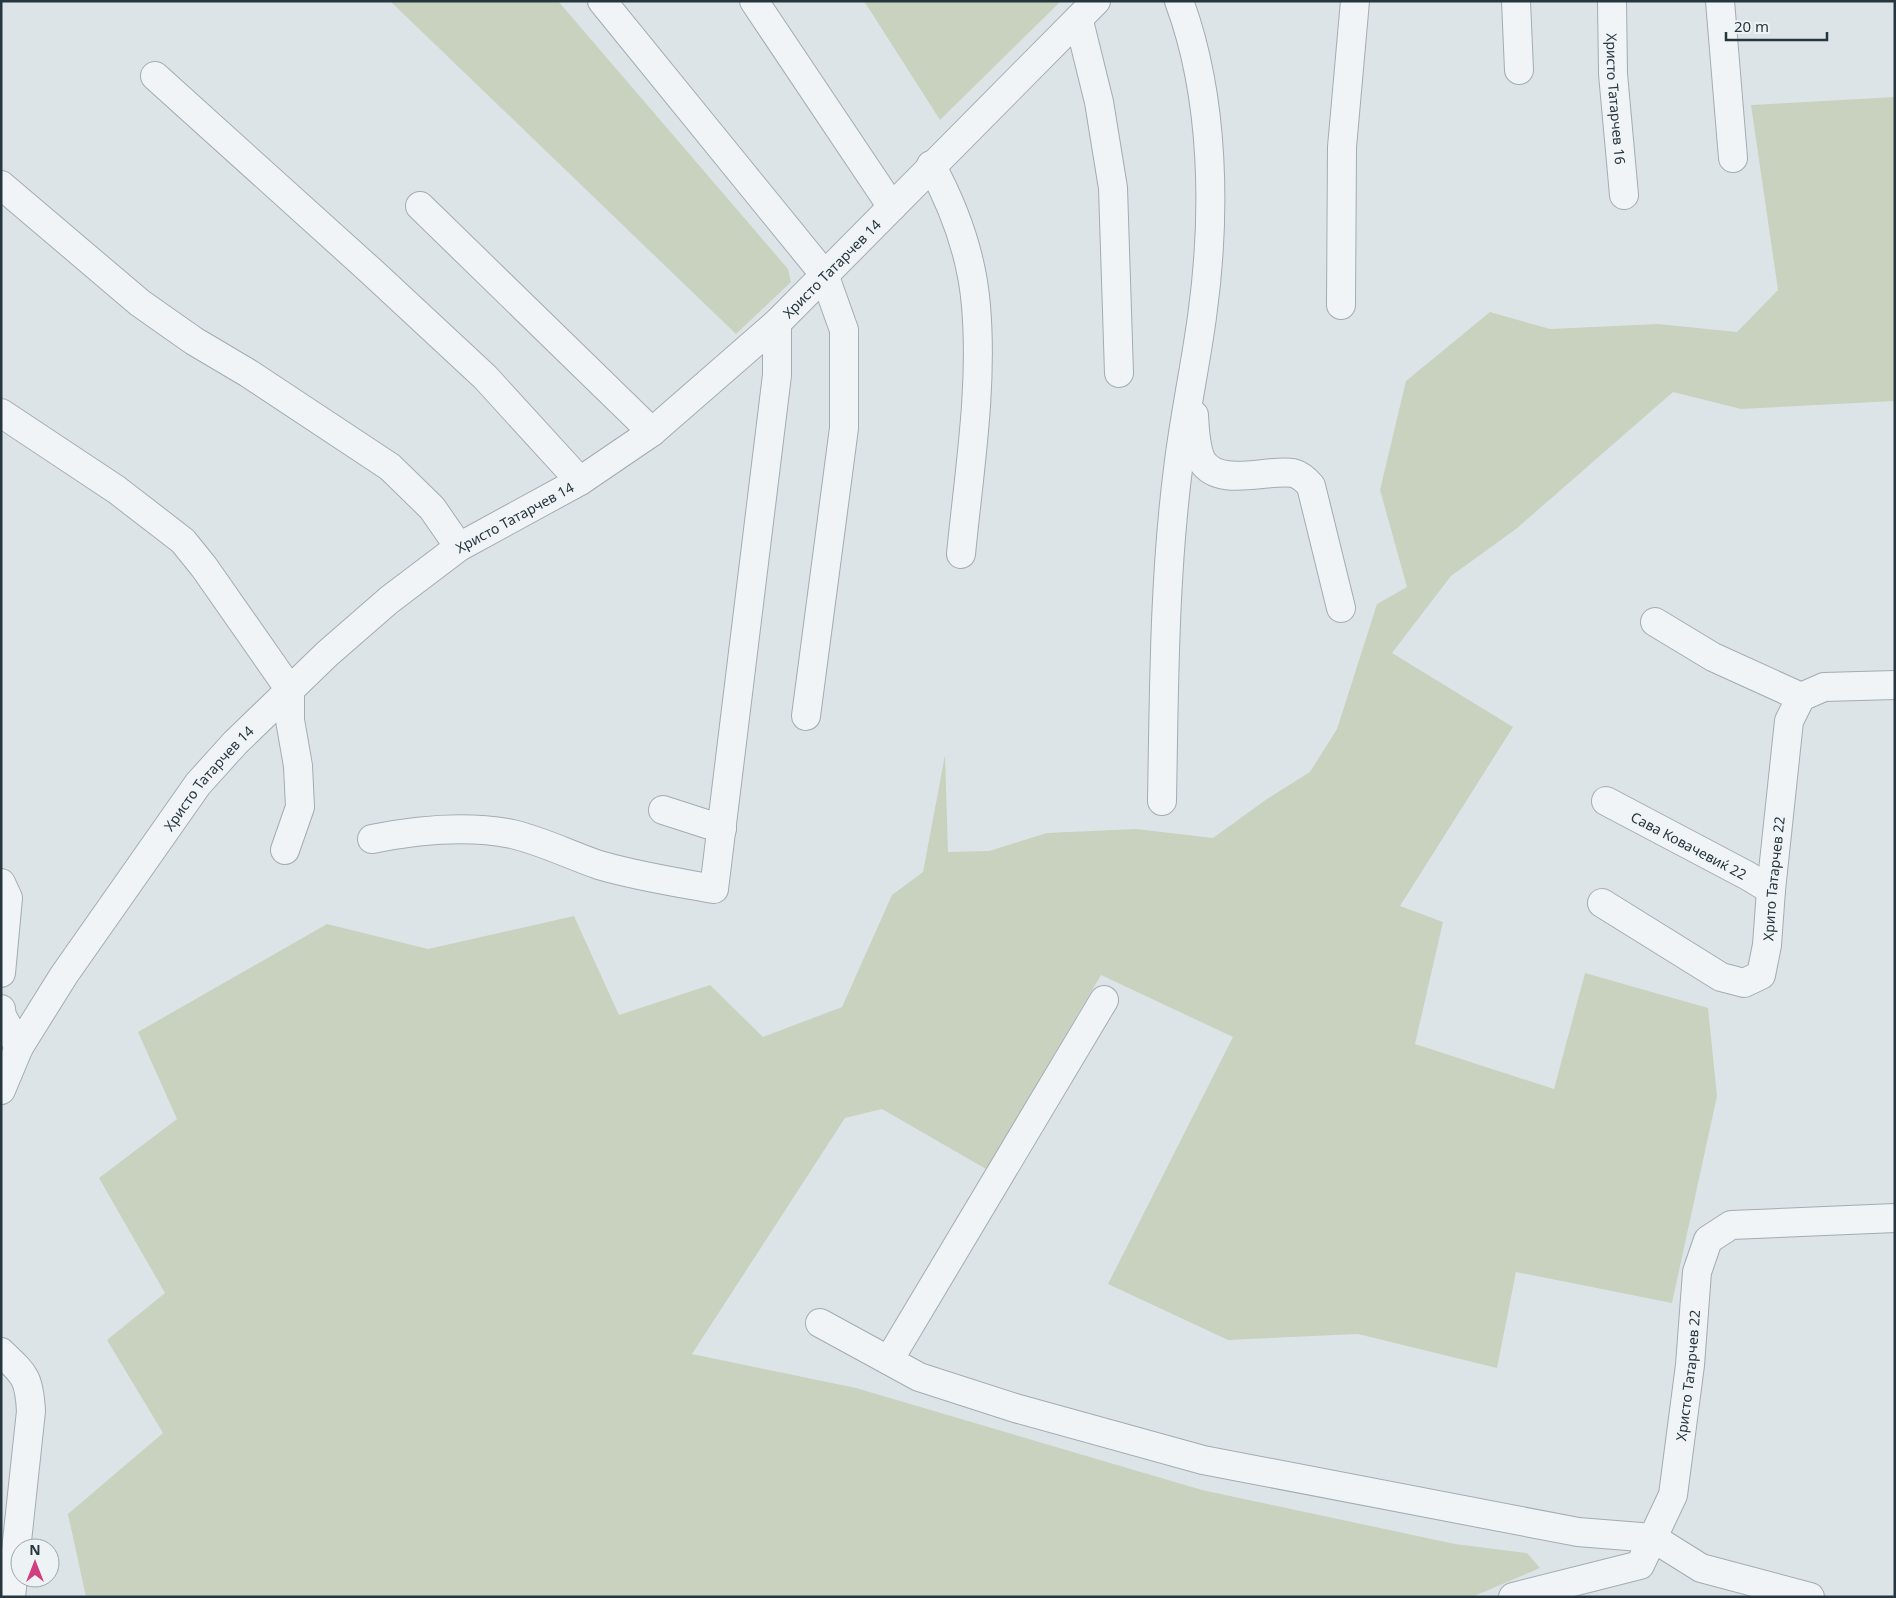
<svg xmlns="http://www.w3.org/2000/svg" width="1896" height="1598" font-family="'Noto Sans',sans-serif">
<rect width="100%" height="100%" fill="#dde4e8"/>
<g fill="#c9d2be">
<path d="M390,1H558L788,269L791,282L736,334Z"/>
<path d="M864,1H1061L940,120Z"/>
<path d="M1895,97V401L1741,409L1673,392L1516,529L1451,576L1392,653L1513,727L1400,906L1443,922L1415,1044L1554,1089L1585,973L1708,1008L1717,1096L1672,1303L1516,1272L1497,1368L1358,1334L1228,1340L1108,1284L1233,1037L1101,975L986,1169L882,1109L845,1118L692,1354L856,1388L1202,1490L1455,1544L1527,1553L1540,1568L1472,1597H86L68,1514L163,1433L107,1340L165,1293L99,1178L177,1119L138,1032L327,924L428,949L574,916L619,1015L710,985L763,1037L842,1007L892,895L923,872L945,755L948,852L989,851L1047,833L1136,829L1213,838L1267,799L1310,772L1337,729L1377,604L1407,587L1380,490L1406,381L1490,312L1550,329L1658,324L1737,332L1778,290L1751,105Z"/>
</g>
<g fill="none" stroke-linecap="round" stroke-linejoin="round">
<g stroke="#a2acb2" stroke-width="30">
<g id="street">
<path d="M602,1L824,274L844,330V428L806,716"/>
<path d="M754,1L892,207"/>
<path d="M1516,1L1519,70"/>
<path id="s1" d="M1612,1L1613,74L1624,195"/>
<path d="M1720,1L1733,158"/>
<path d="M1079,21L1099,102L1113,188L1119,373"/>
<path d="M155,76L371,271L485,377L580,481"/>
<path d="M931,165C955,209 972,256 976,306C983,388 969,472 961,554"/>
<path d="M1,185L140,303L194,341L248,373L390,467L432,508L459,547"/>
<path d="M420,206L652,432"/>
<path d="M1341,305L1342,147L1355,1"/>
<path d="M1,413L117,490L183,541L204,567L290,690V720L298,766L300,807L285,850"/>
<path d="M1194,415C1195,429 1195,448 1202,461C1219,488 1266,469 1293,473C1301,475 1306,480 1311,486L1341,608"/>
<path d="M1655,622L1713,657L1801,697"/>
<path d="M1162,801C1164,690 1164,579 1178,469C1184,418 1195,368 1202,317C1216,216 1215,98 1179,1"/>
<path id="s2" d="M1606,801L1748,876L1771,890"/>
<path d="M663,810L722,829"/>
<path d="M372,839C417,830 467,825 512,834C542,841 570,855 599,865C636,876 675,882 714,889L777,375V323"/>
<path d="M1,883L8,898L1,973"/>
<path id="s3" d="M1602,903L1721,977L1744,983L1761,975L1767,945L1771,890L1789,721L1801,697L1824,687L1895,685"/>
<path d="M1,1009L2,1016L19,1047"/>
<path id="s4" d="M1,1090L19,1047L64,975L198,784L235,743L327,654L389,600L459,547L580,481L652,432L777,323L1096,1"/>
<path d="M820,1323L919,1377L1015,1408L1203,1460L1578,1532L1653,1538L1701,1568L1810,1597"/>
<path d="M1,1352C25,1375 29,1377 31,1411L11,1597"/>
<path d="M889,1360L1104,1000"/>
<path id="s5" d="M1513,1597L1640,1565L1673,1495L1690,1365L1697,1272L1708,1240L1731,1225L1895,1218"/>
</g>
</g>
<use href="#street" stroke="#f0f4f6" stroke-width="28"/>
</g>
<g text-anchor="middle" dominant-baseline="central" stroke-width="4" stroke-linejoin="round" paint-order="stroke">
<g font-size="14" fill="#26363f" stroke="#edf3f5">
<text stroke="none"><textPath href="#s1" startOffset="98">Христо Татарчев 16</textPath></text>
<text stroke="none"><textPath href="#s4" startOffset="1186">Христо Татарчев 14</textPath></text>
<text stroke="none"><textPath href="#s4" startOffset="781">Христо Татарчев 14</textPath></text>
<text stroke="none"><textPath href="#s4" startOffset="376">Христо Татарчев 14</textPath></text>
<text stroke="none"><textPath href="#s2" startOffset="94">Сава Ковачевиќ 22</textPath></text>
<text stroke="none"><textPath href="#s3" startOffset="280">Хрито Татарчев 22</textPath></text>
<text stroke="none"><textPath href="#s5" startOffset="329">Христо Татарчев 22</textPath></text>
</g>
</g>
<rect width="1896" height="1598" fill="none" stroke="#26363f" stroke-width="5"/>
<g transform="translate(35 1563)"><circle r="24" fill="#edf3f5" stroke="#9da7ac"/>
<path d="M0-4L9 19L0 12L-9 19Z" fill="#d23d7f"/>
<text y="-8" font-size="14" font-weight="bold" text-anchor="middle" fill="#26363f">N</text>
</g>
<path d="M1726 32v8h101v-8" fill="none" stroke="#26363f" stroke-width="2.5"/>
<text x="1734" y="32" font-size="15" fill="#26363f" stroke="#edf3f5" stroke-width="4" paint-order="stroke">20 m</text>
</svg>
